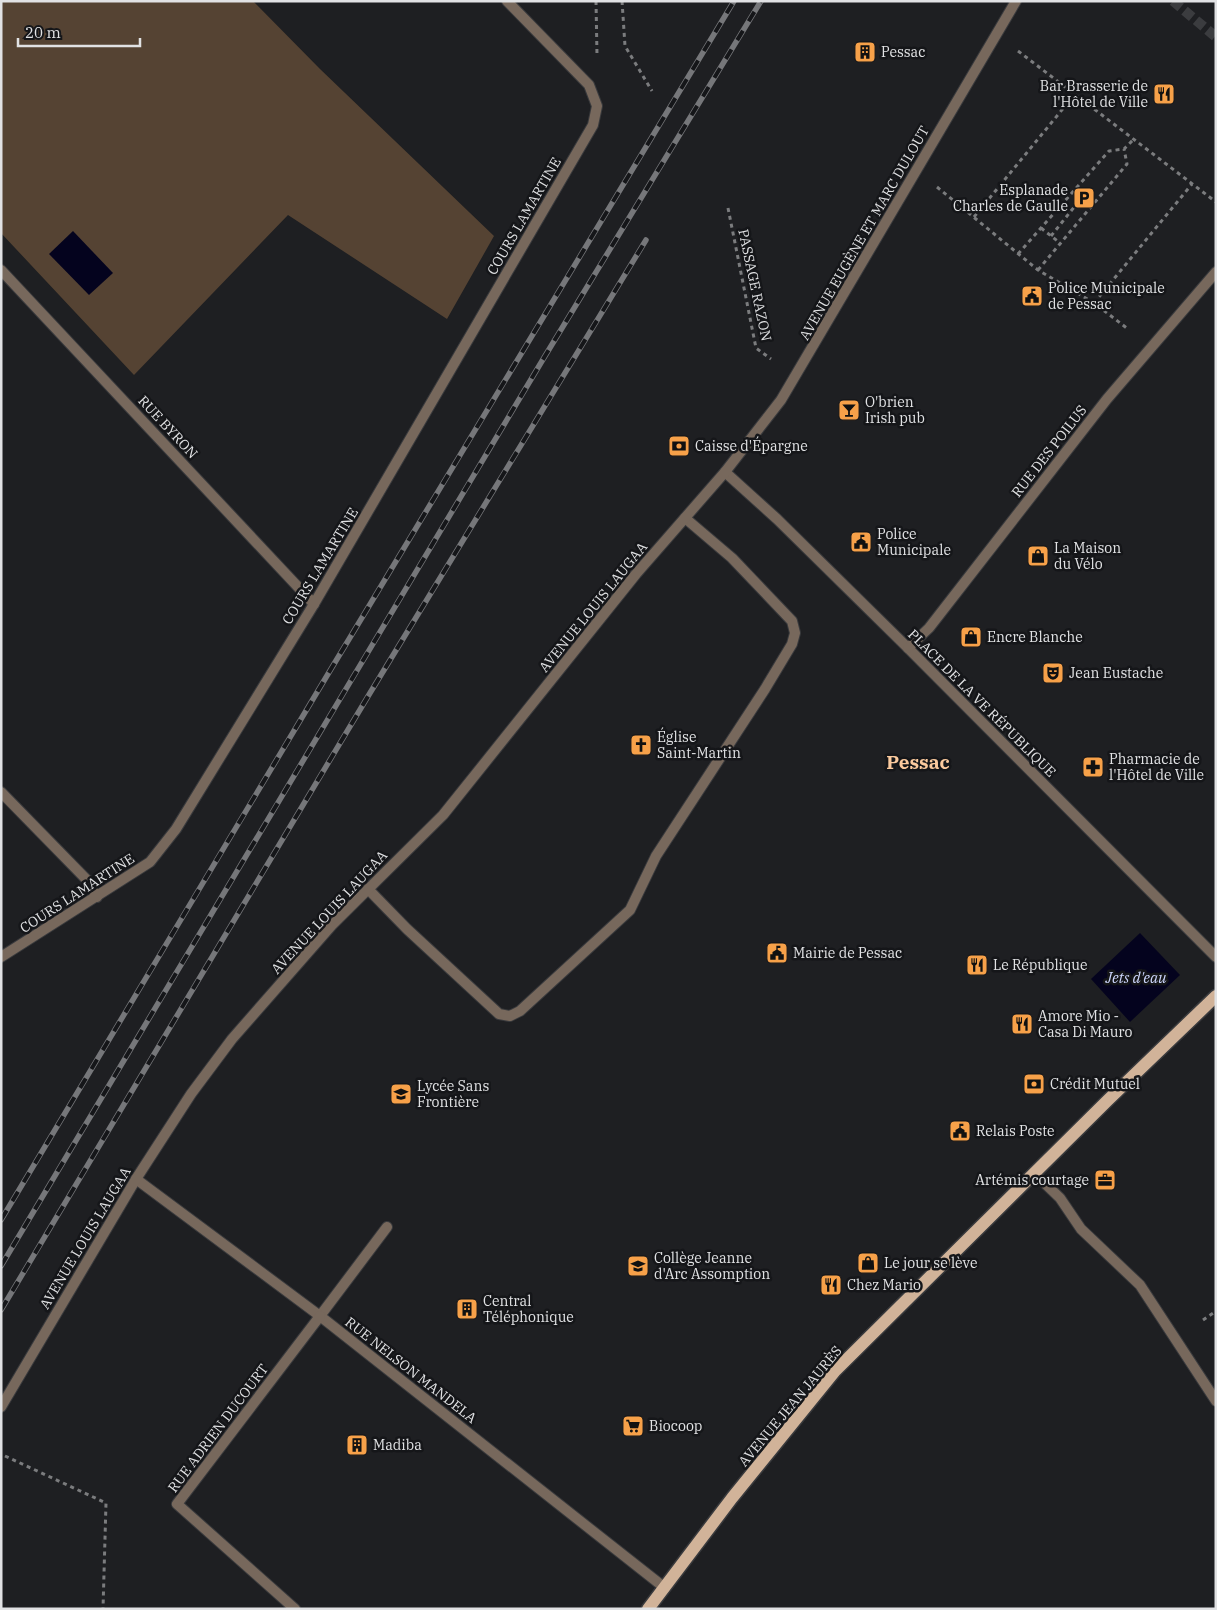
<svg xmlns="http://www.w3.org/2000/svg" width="1217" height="1610" font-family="'IBM Plex Serif',serif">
<rect width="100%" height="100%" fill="#1e1f22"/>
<path fill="#554333" d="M1,1H253L320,69L494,236L447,319L288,215L134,375L1,233Z"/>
<g fill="#04031e">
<path d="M73,231L113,273L89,295L49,254Z"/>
<path d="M1140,933L1180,975L1130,1022L1091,979Z"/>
</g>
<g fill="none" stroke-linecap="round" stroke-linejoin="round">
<path stroke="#3b3c3f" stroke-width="10" stroke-dasharray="10 5" stroke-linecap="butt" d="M1173,1L1216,37"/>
<g stroke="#393a3d" stroke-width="12">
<path id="lane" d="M320,1316L387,1227"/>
</g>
<g stroke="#393a3d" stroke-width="12">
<g id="street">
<path d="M1,270L314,604"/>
<path d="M725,472L777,519L908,648L1216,957"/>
<path d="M908,648L929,628L1107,399L1216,272"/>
<path d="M1,792L87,880L97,897"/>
<path d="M368,889L407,929L499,1014L510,1016L520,1011L630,910L656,856L765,689L792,644L795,633L792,621L732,558L685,518"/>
<path d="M1,957L150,862L176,829L314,604L593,125L597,106L589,85L507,1"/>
<path d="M1034,1173L1060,1198L1081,1229L1140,1285L1216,1401"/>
<path d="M136,1179L320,1316L665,1588"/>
<path d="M1,1407L136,1179L191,1094L232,1039L332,925L443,815L636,574L725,472L781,400L1016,1"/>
<path d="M295,1609L177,1504L320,1316"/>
</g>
</g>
<g stroke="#393a3d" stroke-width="15">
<path id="primary" d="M648,1609L732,1498L835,1371L1108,1100L1216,996"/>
</g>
<g stroke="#7b7c7e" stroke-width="3" stroke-dasharray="4 4" stroke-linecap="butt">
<path d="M596,1L597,55"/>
<path d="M622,1L625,46L652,91"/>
<path d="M1018,51L1216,202"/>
<path d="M937,187L1038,270L1094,303L1128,329"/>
<path d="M728,208L756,348L771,359"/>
<path d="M974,217L1075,94"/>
<path d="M1041,228L1060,243"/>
<path d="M1051,236L1091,186"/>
<path d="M1018,254L1109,151L1124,149L1134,139"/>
<path d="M1038,270L1127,164L1124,149"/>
<path d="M1094,303L1192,184"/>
<path d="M1203,1320L1216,1311"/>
<path d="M5,1456L106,1503L103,1609"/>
</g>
<use href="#lane" stroke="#77685c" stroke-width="10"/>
<use href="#street" stroke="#77685c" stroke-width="10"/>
<use href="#primary" stroke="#d1b399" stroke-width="12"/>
<g stroke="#76777a" stroke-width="5.5">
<g id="rail">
<path d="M1,1220L331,669L734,1"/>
<path d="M1,1266L545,356L761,1"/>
<path d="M1,1310L370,693L646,240"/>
</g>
</g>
<use href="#rail" stroke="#151619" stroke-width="4" stroke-dasharray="11" stroke-linecap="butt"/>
</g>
<defs>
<g id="building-square" transform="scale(1.125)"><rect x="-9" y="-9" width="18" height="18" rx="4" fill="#f7a149" stroke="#151619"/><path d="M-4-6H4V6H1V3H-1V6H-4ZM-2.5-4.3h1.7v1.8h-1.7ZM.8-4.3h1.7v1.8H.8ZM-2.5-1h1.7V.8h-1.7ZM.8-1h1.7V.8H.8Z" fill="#111"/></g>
<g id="restaurant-square" transform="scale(1.125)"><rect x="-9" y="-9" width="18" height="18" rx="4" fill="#f7a149" stroke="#151619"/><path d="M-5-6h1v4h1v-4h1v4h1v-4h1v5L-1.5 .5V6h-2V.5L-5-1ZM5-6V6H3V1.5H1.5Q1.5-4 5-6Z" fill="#111"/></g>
<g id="parking-square" transform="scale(1.125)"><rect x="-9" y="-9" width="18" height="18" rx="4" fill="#f7a149" stroke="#151619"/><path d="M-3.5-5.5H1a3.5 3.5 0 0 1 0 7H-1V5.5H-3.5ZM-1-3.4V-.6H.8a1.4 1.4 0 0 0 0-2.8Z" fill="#111"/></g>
<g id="civic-square" transform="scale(1.125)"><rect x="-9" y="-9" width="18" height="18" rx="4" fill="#f7a149" stroke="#151619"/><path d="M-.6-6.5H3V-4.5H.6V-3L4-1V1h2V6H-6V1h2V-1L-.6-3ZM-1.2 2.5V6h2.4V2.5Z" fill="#111"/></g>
<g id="bar-square" transform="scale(1.125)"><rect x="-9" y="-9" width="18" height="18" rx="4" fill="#f7a149" stroke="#151619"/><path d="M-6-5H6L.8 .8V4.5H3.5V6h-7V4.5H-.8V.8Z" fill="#111"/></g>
<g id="bank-square" transform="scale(1.125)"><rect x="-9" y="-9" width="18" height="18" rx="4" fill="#f7a149" stroke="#151619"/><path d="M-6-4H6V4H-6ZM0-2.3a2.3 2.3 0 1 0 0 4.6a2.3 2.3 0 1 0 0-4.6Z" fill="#111"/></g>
<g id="shop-square" transform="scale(1.125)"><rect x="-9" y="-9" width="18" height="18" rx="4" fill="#f7a149" stroke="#151619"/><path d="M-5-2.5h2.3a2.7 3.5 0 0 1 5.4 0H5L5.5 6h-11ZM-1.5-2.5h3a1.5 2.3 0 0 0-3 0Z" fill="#111"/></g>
<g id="theatre-square" transform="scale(1.125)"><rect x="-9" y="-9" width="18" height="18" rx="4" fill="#f7a149" stroke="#151619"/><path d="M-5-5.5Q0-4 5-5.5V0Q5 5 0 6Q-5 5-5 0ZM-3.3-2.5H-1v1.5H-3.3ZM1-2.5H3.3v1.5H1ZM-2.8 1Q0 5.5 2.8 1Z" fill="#111"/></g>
<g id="church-square" transform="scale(1.125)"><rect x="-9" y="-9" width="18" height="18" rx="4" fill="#f7a149" stroke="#151619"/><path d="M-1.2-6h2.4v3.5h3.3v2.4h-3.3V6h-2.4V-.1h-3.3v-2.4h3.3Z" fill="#111"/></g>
<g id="pharmacy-square" transform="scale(1.125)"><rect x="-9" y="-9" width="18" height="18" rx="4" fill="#f7a149" stroke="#151619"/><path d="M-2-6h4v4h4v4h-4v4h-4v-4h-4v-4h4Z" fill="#111"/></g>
<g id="school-square" transform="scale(1.125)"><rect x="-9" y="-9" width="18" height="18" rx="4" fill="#f7a149" stroke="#151619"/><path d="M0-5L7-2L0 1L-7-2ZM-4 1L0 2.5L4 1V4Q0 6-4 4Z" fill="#111"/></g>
<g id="office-square" transform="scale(1.125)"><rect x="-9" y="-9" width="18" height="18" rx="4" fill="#f7a149" stroke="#151619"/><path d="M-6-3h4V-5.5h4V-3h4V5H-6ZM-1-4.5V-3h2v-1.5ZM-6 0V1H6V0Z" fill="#111"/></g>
<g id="supermarket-square" transform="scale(1.125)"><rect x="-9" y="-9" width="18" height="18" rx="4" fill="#f7a149" stroke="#151619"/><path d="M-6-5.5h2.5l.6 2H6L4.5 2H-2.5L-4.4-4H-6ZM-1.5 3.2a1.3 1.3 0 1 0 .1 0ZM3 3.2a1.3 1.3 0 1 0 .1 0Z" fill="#111"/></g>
</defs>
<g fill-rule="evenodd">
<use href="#building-square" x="865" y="52"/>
<use href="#restaurant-square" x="1164" y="94"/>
<use href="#parking-square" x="1084" y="198"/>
<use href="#civic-square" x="1032" y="296"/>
<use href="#bar-square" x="849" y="410"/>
<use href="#bank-square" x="679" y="446"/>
<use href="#civic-square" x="861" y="542"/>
<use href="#shop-square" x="1038" y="556"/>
<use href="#shop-square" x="971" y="637"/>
<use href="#theatre-square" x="1053" y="673"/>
<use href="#church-square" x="641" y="745"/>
<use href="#pharmacy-square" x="1093" y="767"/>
<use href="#civic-square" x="777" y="953"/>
<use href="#restaurant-square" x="977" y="965"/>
<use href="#restaurant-square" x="1022" y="1024"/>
<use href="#bank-square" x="1034" y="1084"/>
<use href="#school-square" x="401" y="1094"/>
<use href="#civic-square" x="960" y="1131"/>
<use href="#office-square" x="1105" y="1180"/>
<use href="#shop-square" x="868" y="1263"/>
<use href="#school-square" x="638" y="1266"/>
<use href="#restaurant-square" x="831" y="1285"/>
<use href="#building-square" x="467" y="1309"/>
<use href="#supermarket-square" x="633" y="1426"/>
<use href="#building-square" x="357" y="1445"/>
</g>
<g text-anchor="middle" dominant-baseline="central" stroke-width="5" stroke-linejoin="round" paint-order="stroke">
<g font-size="14" fill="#e1e2e4" stroke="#151619" text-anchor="start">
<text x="881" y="52">Pessac</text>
<text x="1148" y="86" text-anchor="end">Bar Brasserie de<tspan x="1148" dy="16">l'Hôtel de Ville</tspan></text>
<text x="1068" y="190" text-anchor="end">Esplanade<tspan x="1068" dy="16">Charles de Gaulle</tspan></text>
<text x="1048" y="288">Police Municipale<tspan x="1048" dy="16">de Pessac</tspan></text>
<text x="865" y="402">O'brien<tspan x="865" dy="16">Irish pub</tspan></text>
<text x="695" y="446">Caisse d'Épargne</text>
<text x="877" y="534">Police<tspan x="877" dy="16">Municipale</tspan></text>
<text x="1054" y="548">La Maison<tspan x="1054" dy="16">du Vélo</tspan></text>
<text x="987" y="637">Encre Blanche</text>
<text x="1069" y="673">Jean Eustache</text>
<text x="657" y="737">Église<tspan x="657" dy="16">Saint-Martin</tspan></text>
<text x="1109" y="759">Pharmacie de<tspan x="1109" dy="16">l'Hôtel de Ville</tspan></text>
<text x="793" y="953">Mairie de Pessac</text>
<text x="993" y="965">Le République</text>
<text x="1038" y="1016">Amore Mio -<tspan x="1038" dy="16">Casa Di Mauro</tspan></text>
<text x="1050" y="1084">Crédit Mutuel</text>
<text x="417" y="1086">Lycée Sans<tspan x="417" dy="16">Frontière</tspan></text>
<text x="976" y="1131">Relais Poste</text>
<text x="1089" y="1180" text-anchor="end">Artémis courtage</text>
<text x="654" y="1258">Collège Jeanne<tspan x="654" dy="16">d'Arc Assomption</tspan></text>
<text x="884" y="1263">Le jour se lève</text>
<text x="847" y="1285">Chez Mario</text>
<text x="483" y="1301">Central<tspan x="483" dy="16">Téléphonique</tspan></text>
<text x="649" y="1426">Biocoop</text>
<text x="373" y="1445">Madiba</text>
</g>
<g font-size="14" fill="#e1e2e4" stroke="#151619">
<text transform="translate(524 216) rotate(-60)">COURS LAMARTINE</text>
<text transform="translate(864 233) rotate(-60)">AVENUE EUGÈNE ET MARC DULOUT</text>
<text transform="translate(755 285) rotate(78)">PASSAGE RAZON</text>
<text transform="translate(168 427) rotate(47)">RUE BYRON</text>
<text transform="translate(1049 451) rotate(-52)">RUE DES POILUS</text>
<text transform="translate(320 566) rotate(-59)">COURS LAMARTINE</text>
<text transform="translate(593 607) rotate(-51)">AVENUE LOUIS LAUGAA</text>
<text transform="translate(982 703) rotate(45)">PLACE DE LA VE RÉPUBLIQUE</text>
<text transform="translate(77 893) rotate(-33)">COURS LAMARTINE</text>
<text transform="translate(329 912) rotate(-47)">AVENUE LOUIS LAUGAA</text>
<text transform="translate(85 1238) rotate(-59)">AVENUE LOUIS LAUGAA</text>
<text transform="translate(411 1370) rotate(38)">RUE NELSON MANDELA</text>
<text transform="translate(790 1406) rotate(-50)">AVENUE JEAN JAURÈS</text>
<text transform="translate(218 1428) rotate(-53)">RUE ADRIEN DUCOURT</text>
</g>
<g font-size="15" font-style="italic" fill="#cdd6fc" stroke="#151619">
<text x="1136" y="977">Jets d'eau</text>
</g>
<g font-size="19" font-weight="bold" fill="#fbca9e" stroke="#151619">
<text x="918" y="762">Pessac</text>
</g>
</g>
<rect width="1217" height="1610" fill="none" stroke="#e1e2e4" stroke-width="5"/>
<path d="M18 38v8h122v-8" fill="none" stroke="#e1e2e4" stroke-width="2.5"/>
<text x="25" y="38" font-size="15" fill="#e1e2e4" stroke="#151619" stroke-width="4" paint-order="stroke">20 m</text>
</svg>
